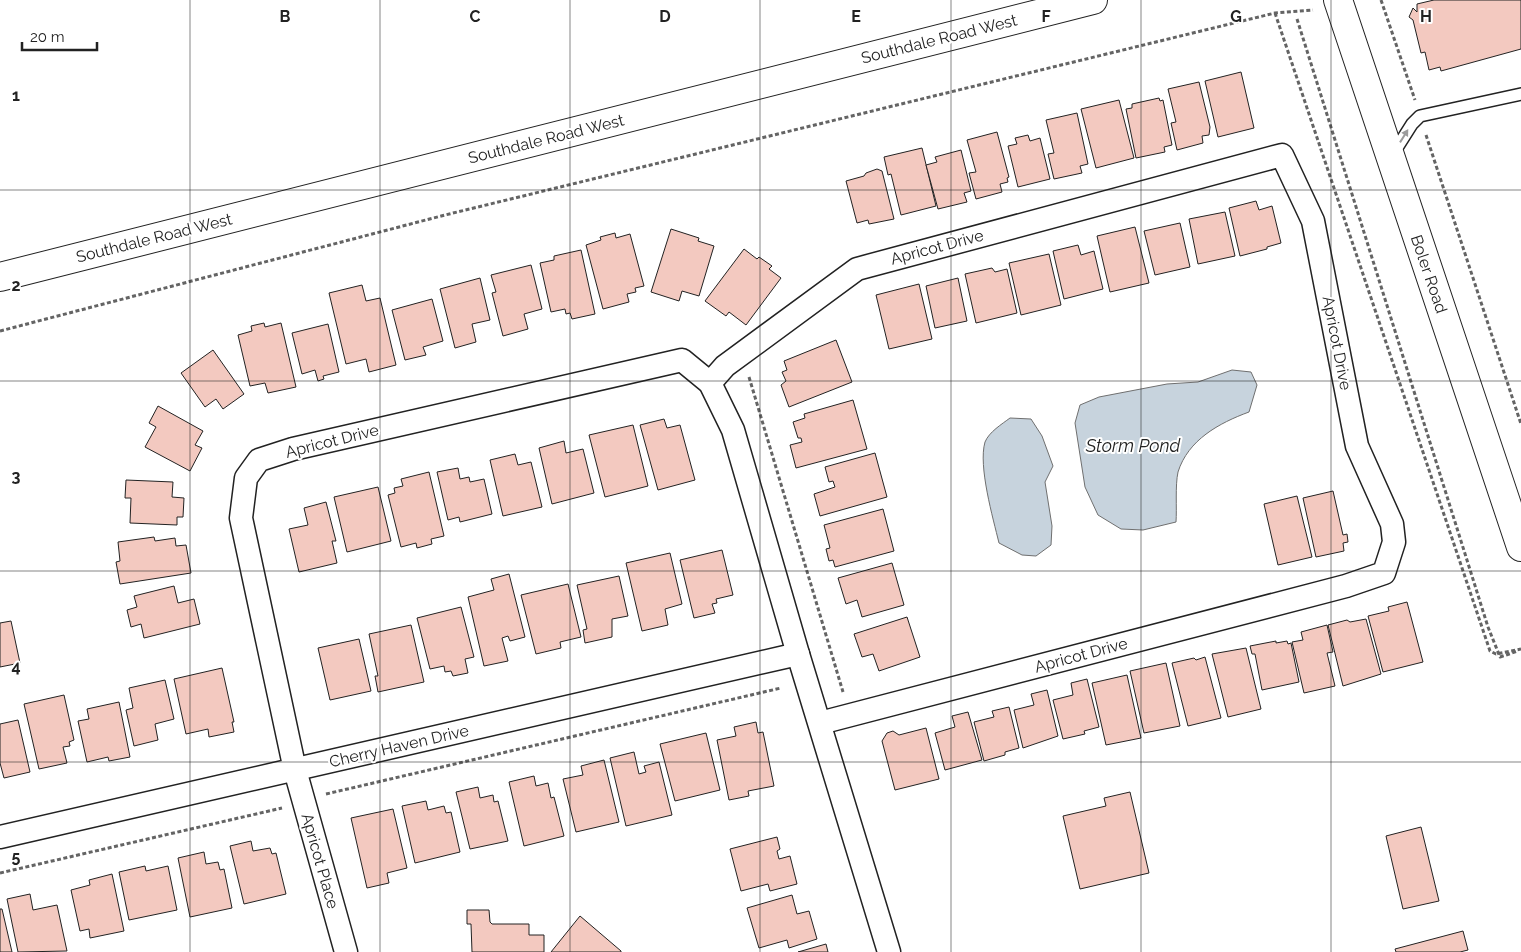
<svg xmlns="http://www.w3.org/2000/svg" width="1521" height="952" font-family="Raleway,sans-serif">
<rect width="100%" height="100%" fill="#fff"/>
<g fill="#c7d3dd" stroke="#6f6f6f">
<path d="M1232,370L1251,372L1257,385L1249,412C1219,423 1188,440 1178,472C1175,486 1177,508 1176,522L1143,530L1121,529L1098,515L1085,487L1075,423L1080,405L1099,397L1167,384L1198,382Z"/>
<path d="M1010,418L1031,419L1042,436L1053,466L1045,482L1052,526L1051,545L1036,556L1022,555L999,543C993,518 978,466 985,442C989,432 1002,424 1010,418Z"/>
</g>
<g fill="#f3c9c0" stroke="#222">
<path d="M1434,0H1521V49L1441,71L1440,67L1429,70L1425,52L1421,53L1413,20L1409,17L1413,8L1417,12V4Z"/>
<path d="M1241,72L1254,128L1218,137L1205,81Z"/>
<path d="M1199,82L1210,127L1209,135L1202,136L1203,143L1177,150L1171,123L1176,122L1168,89Z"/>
<path d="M1159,98L1160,101L1163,100L1172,145L1164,147L1165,152L1136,158L1126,109L1132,108V104Z"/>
<path d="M1119,100L1134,158L1096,168L1081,109Z"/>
<path d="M1077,113L1088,164L1080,166L1082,173L1054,179L1048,154L1054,153L1046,120Z"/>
<path d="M997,132L1009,177L1007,178L1008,182L1000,184L1002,192L976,199L969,173L976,172L967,140Z"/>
<path d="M1028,135L1030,141L1040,138L1050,179L1018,187L1008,146L1017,144L1015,138Z"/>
<path d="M922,148L936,206L901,215L891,174L888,175L884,157Z"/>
<path d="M961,150L971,191L964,193L967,202L938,209L926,165L937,162L935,157Z"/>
<path d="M877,169L882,171L894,219L869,224L868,220L857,223L846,181L864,176L866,173Z"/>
<path d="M1256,201L1259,210L1272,206L1281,243L1267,247V249L1240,256L1229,208Z"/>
<path d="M1225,212L1235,256L1198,264L1189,219Z"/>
<path d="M1180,223L1190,267L1155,275L1144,231Z"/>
<path d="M1135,227L1149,283L1110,292L1097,236Z"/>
<path d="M671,229L699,238L698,241L714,246L699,296L682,291L679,301L651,292Z"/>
<path d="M615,233L616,238L630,234L644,286L635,288L636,292L627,294L629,302L603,309L586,245L601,240L600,237Z"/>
<path d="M1078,245L1081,255L1094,251L1103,289L1064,299L1053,251Z"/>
<path d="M744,249L757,259L759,257L772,266L769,269L781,278L746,325L729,312L726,316L705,301Z"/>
<path d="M581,250L595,314L572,319L570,313L566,314L565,309L551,312L540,263L554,260V256Z"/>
<path d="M1049,254L1061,305L1021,315L1009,263Z"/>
<path d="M531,265L542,309L524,314L528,329L503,336L492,293L496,292L491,275Z"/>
<path d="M992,268L995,272L1007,269L1017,313L976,323L965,274Z"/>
<path d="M480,278L490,320L472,324L476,342L455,348L440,289Z"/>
<path d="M958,278L967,321L935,328L926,286Z"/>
<path d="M919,284L932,339L889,349L876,295Z"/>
<path d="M362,285L366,301L380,298L396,365L369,372L366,359L346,364L329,293Z"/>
<path d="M432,299L443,341L423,347L426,355L405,360L392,310Z"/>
<path d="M264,323L265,327L281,323L296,387L268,393L265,383L250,386L238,335L252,331L251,326Z"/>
<path d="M328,324L339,372L323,376L324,379L318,381L315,370L302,374L292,333Z"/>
<path d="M836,340L852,382L789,407L781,385L786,381L782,372L787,370L784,361Z"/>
<path d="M213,350L244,394L223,409L216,399L205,407L181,373Z"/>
<path d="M853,400L867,449L796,468L790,445L802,442L801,438H798L793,422L805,418L804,414Z"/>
<path d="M158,406L203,431L195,445L202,448L190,471L145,447L156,427L149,423Z"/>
<path d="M664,419L667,428L680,425L695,480L658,490L640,425Z"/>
<path d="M633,425L648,486L605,497L589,435Z"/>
<path d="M564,441L566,453L583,449L594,493L552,504L539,448Z"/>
<path d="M875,453L887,497L820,516L814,494L835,487L833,481L829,482L825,467Z"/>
<path d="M515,454L518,465L531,462L542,507L503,516L490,460Z"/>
<path d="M458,468L460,479L469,477L470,482L484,479L492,514L460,522L459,517L448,520L437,472Z"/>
<path d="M429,472L444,536L431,539L432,544L417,548L416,543L401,547L388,495L395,493L394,488L403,486L401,479Z"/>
<path d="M126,480L173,482L172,497L184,498L183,517H177V525L130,523L131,498H125Z"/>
<path d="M378,487L391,541L347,552L334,497Z"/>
<path d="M1333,491L1343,535L1347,534L1348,542L1343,543L1344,551L1316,557L1303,498Z"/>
<path d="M1297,496L1312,557L1278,565L1264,504Z"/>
<path d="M326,502L336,541H332L337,563L299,572L289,529L308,525L304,508Z"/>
<path d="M883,509L894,551L835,567L833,560L829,561L826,549L830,548L824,525Z"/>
<path d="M154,537L155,541L175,538L176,546L186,545L191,573L120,584L116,562L120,561L118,542Z"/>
<path d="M722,550L733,595L716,599L717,603L712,604L715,613L694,618L680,560Z"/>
<path d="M670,553L682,604L665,609L668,625L642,631L626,563Z"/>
<path d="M892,563L904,605L862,617L857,600L846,604L838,578Z"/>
<path d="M509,574L525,637L510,641L508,636L502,638L508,661L484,666L468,597L494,590L491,579Z"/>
<path d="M619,576L628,616L612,619V637L585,643L583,630L587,629L577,585Z"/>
<path d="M568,584L581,637L560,642L561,648L536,654L521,595Z"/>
<path d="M174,586L178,603L194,599L200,624L144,638L141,624L131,627L127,610L137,607L134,596Z"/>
<path d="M1407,602L1423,662L1383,672L1368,616L1389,611L1388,607Z"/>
<path d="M461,607L474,657L465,659L468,673L453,676L451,671L445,672L444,666L430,669L417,618Z"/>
<path d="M907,617L920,657L879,671L873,654L862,657L854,634Z"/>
<path d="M1366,619L1381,674L1343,686L1328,625L1347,620L1350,622Z"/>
<path d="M11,621L20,663L0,667V623Z"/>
<path d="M411,625L424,682L378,692L375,676H378L369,634Z"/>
<path d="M1327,625L1333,652L1327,653L1335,686L1304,693L1292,642L1303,640L1301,632Z"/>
<path d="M359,639L371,691L330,700L318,648Z"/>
<path d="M1276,641V643L1287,641L1288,644L1291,643L1299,682L1262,690L1255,654H1252L1250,646Z"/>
<path d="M1246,648L1261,709L1228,717L1212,654Z"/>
<path d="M1205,657L1221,718L1188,726L1172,663L1194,658L1196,660Z"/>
<path d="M1166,663L1180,726L1144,733L1130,671Z"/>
<path d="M222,668L234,722H232L234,732L209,737L208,729L186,734L174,679Z"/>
<path d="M1127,675L1141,738L1106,745L1092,683Z"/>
<path d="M1087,679L1099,727L1084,731L1085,734L1063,739L1053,700L1073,695L1071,683Z"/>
<path d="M165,680L174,719L155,724L158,740L134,746L126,710L133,708L129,688Z"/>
<path d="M1047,690L1058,736L1023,748L1014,710L1034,705L1031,694Z"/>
<path d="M64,695L74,740L69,742L70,746L63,747L67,763L39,769L24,704Z"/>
<path d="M119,702L130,757L109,761L108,757L87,762L78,721L89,719L87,709Z"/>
<path d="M1009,707L1019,748L1005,752V755L984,761L974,722L994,717L992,711Z"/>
<path d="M968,712L982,760L945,770L935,733L955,727L952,716Z"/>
<path d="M18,720L30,772L4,778L0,763V724Z"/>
<path d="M756,722L758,733L763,732L774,786L748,791L749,796L729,800L717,740L736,736L734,727Z"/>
<path d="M926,728L939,779L895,790L882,741L887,733L893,731L899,735Z"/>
<path d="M706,733L720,790L675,801L660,744Z"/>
<path d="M634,752L639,774L646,772L644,766L659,762L672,815L626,826L610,758Z"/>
<path d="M604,760L619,822L576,832L563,779L583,775L581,766Z"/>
<path d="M534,776L536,786L548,783L551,798L554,797L564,836L524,846L509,782Z"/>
<path d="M478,787L480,798L493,795L494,802L498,801L508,841L470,849L456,792Z"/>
<path d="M1130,792L1149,873L1080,889L1063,816L1106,806L1104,798Z"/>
<path d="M426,801L428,810L444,806L446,813L451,812L460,852L415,863L402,806Z"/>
<path d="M393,809L407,868L387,873L389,883L367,888L351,818Z"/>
<path d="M1421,827L1439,901L1403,909L1386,836Z"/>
<path d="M777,837L780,849L777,851L779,859L790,856L797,884L770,891L768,884L741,891L730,849Z"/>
<path d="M251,841L253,851L270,848L272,854L276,853L286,894L244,904L230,846Z"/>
<path d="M204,852L206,864L218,862L220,870L224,869L232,908L190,917L178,858Z"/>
<path d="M145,866L146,871L168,866L177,910L129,920L119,872Z"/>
<path d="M112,874L124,931L90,938L89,929L80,931L71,890L90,885L89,880Z"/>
<path d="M30,894L33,910L57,905L67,951L18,952L7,899Z"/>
<path d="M792,895L797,914L809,911L817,939L789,948L787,940L759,948L747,908Z"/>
<path d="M0,909H2L12,952H0Z"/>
<path d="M467,910H489L490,922L492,924H529V935H544V952H472L471,924H467Z"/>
<path d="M580,916L621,951V952H551Z"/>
<path d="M1463,931L1468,950L1460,952H1396L1395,949Z"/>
<path d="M826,944L828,952H798Z"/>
</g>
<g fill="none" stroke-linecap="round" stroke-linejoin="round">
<g stroke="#222" stroke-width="14">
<path id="service" d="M1393,154L1412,124L1420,116L1521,94"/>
</g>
<g stroke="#222" stroke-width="25">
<g id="minor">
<path d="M710,383L725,366L857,269L1282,155L1313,221L1357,446L1392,524L1394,542L1384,573L1346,586L820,723"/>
<path d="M0,837L798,654"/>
<path d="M346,952L295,770L241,518L246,478L259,460L293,449L682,360L710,383L733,430L798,654L889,952"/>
</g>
</g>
<g stroke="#222" stroke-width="30">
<path id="tertiary" d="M1338,0L1521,547"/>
</g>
<g stroke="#222" stroke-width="30">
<path id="secondary" d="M0,277L1093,0"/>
</g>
<g stroke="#646464" stroke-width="3" stroke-dasharray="4 2.5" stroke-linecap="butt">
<path d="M1381,0L1415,100"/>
<path d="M1275,13L1490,651L1496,654L1521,649"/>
<path d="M1297,19L1488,627L1500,657L1518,651"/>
<path d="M1426,135L1521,424"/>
<path d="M0,331L445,215L1275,13L1313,10"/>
<path d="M749,377L843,692"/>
<path d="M326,794L781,688"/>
<path d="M0,873L282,808"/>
</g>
<use href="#service" stroke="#fff" stroke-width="11"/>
<use href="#minor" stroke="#fff" stroke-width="22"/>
<use href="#tertiary" stroke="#fff" stroke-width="28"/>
<use href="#secondary" stroke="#fff" stroke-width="28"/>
</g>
<defs><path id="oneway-solid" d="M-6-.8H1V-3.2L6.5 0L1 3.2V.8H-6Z" transform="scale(1.25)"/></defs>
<use fill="#9c9c9c" href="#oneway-solid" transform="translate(1404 136) rotate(-58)"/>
<path fill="none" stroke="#222" stroke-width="1" stroke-opacity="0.55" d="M190,0V952M380,0V952M570,0V952M760,0V952M951,0V952M1141,0V952M1331,0V952M0,190H1521M0,381H1521M0,571H1521M0,762H1521"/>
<g text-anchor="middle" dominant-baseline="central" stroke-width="4" stroke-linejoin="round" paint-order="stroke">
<g font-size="16" fill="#222" stroke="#fff">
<text transform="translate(939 39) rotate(-14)">Southdale Road West</text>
<text transform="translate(546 139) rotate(-14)">Southdale Road West</text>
<text transform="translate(154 238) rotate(-14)">Southdale Road West</text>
<text transform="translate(937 247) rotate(-15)">Apricot Drive</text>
<text transform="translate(1429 274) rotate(71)">Boler Road</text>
<text transform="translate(1337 343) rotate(79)">Apricot Drive</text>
<text transform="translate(332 441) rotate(-14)">Apricot Drive</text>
<text transform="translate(1081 655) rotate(-15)">Apricot Drive</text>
<text transform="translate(399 746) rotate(-13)">Cherry Haven Drive</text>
<text transform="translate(320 861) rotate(74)">Apricot Place</text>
</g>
<g font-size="18" font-style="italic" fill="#222" stroke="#fff">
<text x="1133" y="445">Storm Pond</text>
</g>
</g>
<g font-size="16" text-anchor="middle" font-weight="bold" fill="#222" stroke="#fff" stroke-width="4" stroke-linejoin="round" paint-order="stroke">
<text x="285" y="22">B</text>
<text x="475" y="22">C</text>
<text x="665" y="22">D</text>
<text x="856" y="22">E</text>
<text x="1046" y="22">F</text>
<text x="1236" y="22">G</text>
<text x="1426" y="22">H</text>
<text x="16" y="101">1</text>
<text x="16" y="291">2</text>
<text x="16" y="482">3</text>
<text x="16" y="672">4</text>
<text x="16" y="862">5</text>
</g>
<path d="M22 42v8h75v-8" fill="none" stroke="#222222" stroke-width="2.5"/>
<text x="30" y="42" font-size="15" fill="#222222" stroke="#ffffff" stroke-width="4" paint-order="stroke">20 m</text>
</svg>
